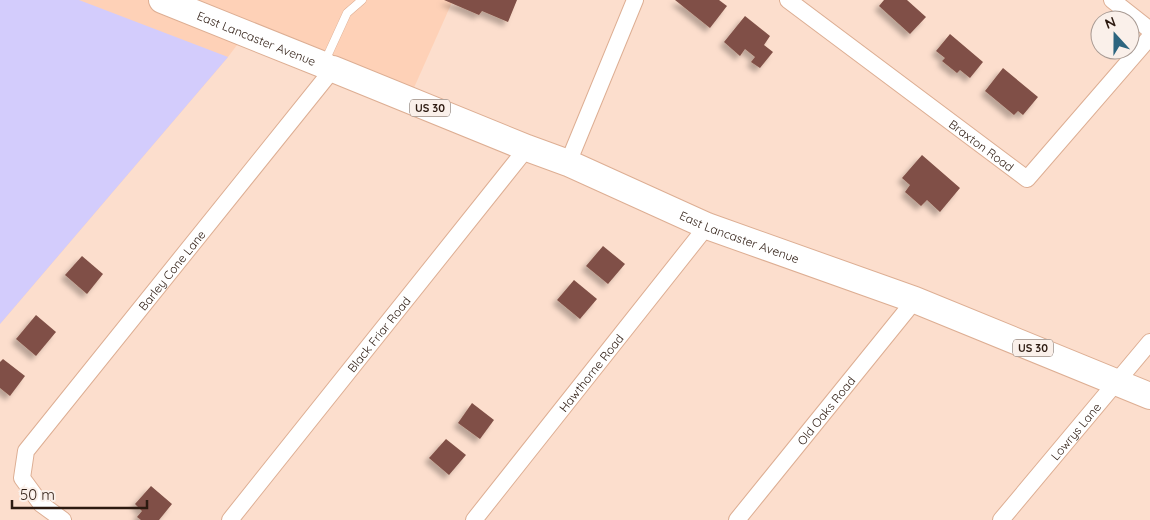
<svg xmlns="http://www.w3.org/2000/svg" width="1150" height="520" font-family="Quicksand,sans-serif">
<defs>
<filter id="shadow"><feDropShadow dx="-4.5" dy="4.5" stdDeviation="2.5" flood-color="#0004"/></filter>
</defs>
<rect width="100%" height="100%" fill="#fcdecd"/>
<path fill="#fed1b7" d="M0,0H453L409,99L246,33L228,57L0,324Z"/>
<path fill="#d3ccfc" d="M0,0H79L228,57L0,324Z"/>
<g fill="#805046" filter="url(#shadow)">
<path d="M444,0H517L508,22L482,11L479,15Z"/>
<path d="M675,0H719L727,6L710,28Z"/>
<path d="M884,0H907L926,17L910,34L879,6Z"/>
<path d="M745,16L770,36L764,45L773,52L760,68L751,62L755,57L745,49L740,56L724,42Z"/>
<path d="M950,34L983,62L970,78L960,70L957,73L942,61L945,58L936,51Z"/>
<path d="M1003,68L1038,97L1023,115L1018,111L1014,115L985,91Z"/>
<path d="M922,155L960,188L940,212L927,200L921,206L905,192L910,185L902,178Z"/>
<path d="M603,246L625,264L608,284L586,266Z"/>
<path d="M82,256L103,274L87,294L65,275Z"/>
<path d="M574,280L597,299L580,319L557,300Z"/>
<path d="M36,315L56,332L36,356L16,339Z"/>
<path d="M3,359L25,376L10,396L0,388V362Z"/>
<path d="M472,403L494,420L480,439L458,423Z"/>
<path d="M446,439L466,455L449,475L429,458Z"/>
<path d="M151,486L172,504L159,520H141L137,517L142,511L135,504Z"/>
</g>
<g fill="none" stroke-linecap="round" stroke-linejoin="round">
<g stroke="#ddae93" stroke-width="9">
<path id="service" d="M325,61L347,13L362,0"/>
</g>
<g stroke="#ddae93" stroke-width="18">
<g id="minor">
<path id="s1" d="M788,0L1027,179L1150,37"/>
<path d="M1112,0L1150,30"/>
<path d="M568,163L635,0"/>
<path id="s2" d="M63,520L41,504L22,478L26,451L333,69"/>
<path id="s3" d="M230,520L527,148"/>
<path id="s4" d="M474,520L707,226"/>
<path id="s5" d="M737,520L915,300"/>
<path id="s6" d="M1001,520L1150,342"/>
</g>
</g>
<g stroke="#ddae93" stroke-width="28">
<g id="trunk">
<path id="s7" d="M162,0L324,65"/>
<path id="s8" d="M333,69L527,148L568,163L707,226L915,300L1150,396"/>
</g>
</g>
<use href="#service" stroke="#fff" stroke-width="8"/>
<use href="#minor" stroke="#fff" stroke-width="16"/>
<use href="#trunk" stroke="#fff" stroke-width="26"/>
</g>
<g text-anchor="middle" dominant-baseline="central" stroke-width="5" stroke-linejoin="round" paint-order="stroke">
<g fill="#faf0ea" stroke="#6a5a51" stroke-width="1">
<rect x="410" y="99.5" width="40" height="17" rx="4"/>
<rect x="1013" y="339.5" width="40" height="17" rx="4"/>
</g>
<g font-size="11" font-weight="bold" fill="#2c1a10">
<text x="430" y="108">US 30</text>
<text x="1033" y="348">US 30</text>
</g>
<g font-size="12" fill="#2c1a10" stroke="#faf0ea">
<text stroke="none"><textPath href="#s7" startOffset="102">East Lancaster Avenue</textPath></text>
<text stroke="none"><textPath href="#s1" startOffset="242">Braxton Road</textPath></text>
<text stroke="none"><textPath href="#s8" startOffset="440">East Lancaster Avenue</textPath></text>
<text stroke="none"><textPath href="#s2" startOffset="319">Barley Cone Lane</textPath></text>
<text stroke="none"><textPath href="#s3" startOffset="238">Black Friar Road</textPath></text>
<text stroke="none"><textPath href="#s4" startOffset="188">Hawthorne Road</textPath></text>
<text stroke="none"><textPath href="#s5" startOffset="141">Old Oaks Road</textPath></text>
<text stroke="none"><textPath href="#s6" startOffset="116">Lowrys Lane</textPath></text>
</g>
</g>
<g transform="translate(1115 35) rotate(339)"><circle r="24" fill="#faf0ea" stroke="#a89a93"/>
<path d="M0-4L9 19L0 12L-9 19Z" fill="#2d657f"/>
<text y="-8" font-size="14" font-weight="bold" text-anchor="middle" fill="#2c1a10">N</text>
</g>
<path d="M12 500v8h135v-8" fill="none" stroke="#2c1a10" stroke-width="2.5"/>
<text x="20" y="500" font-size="15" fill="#2c1a10" stroke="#faf0ea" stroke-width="4" paint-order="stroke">50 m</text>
</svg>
